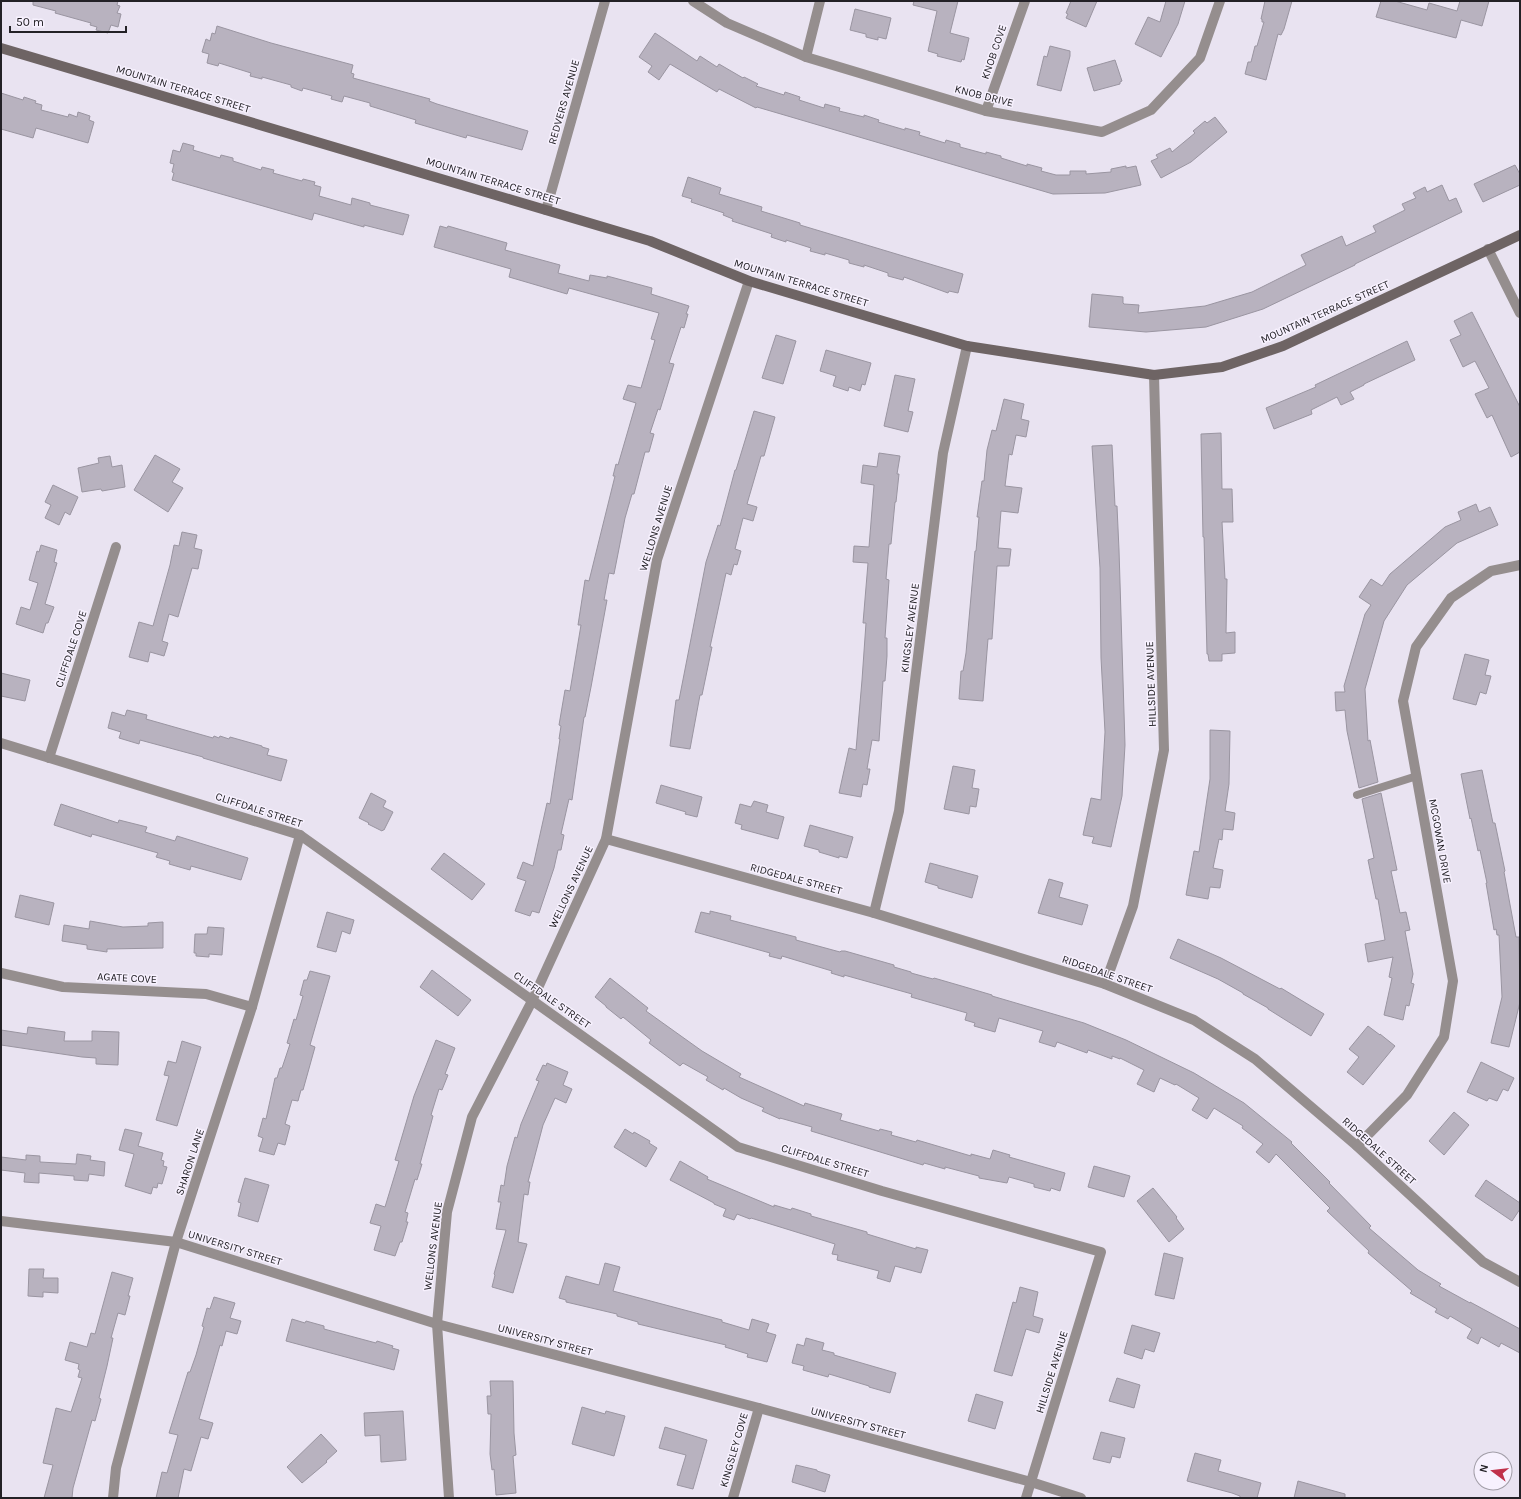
<svg xmlns="http://www.w3.org/2000/svg" width="1521" height="1499" font-family="Karla,sans-serif">
<rect width="100%" height="100%" fill="#e9e3f1"/>
<g fill="#b8b2bf" stroke="#9a95a1">
<path d="M33,1H118L117,5L120,6L117,13L121,14L118,27L111,25L108,33L96,30L97,27L90,25L91,23L55,13L56,11L33,5Z"/>
<path d="M914,1H958L950,33L969,38L964,60L962,59L961,62L937,56L938,54L928,51L937,11L913,5Z"/>
<path d="M1071,1H1097L1086,27L1066,18L1068,14L1066,13Z"/>
<path d="M1166,1H1185L1178,24L1161,57L1135,44L1148,17L1160,22Z"/>
<path d="M1265,1H1292L1284,29L1281,35L1278,34L1266,80L1245,74L1248,62H1251L1255,46H1257L1264,22H1262V19H1261Z"/>
<path d="M1381,1H1395L1427,10L1429,3L1457,11L1460,1H1489L1482,26L1461,20L1456,38L1376,17Z"/>
<path d="M855,9L891,18L886,39L878,37V40L866,37V34L850,30Z"/>
<path d="M217,26L271,43L353,65L351,73L354,74L353,78L430,99L429,101L437,104L528,131L522,150L467,135L466,138L415,123L416,120L370,106V103L344,96L342,102L331,99L332,96L303,88L302,91L291,87V85L262,77V79L250,76L251,73L219,63L218,66L207,63L209,54L202,52L206,39L210,41L212,33L215,34Z"/>
<path d="M655,33L697,61L700,56L717,67L719,64L743,78L744,77L758,84L756,86L784,95L785,92L800,97L799,100L824,108L825,104L840,108L839,111L864,117V115L879,120L878,122L905,130V128L920,132L919,135L945,143L946,140L960,144V147L986,154V152L1001,156V158L1027,166V164L1042,168L1041,171L1056,175H1070V171H1086V174L1111,172V169L1126,166V168L1136,166L1141,185L1105,193L1053,194L757,107L756,108L719,89L717,92L670,64L659,80L648,72L652,66L639,57Z"/>
<path d="M1050,46L1070,51V56L1061,91L1037,85L1044,56L1047,57Z"/>
<path d="M1115,60L1122,81L1120,82V84L1094,91L1087,68Z"/>
<path d="M1,93L23,100L24,97L36,101L35,103L42,105L41,110L68,117L69,114L77,117L78,112L90,116L89,120L94,122L88,143L36,128L33,138L1,129Z"/>
<path d="M1215,117L1227,132L1191,162L1161,178L1151,161L1158,158L1156,155L1170,148L1172,152L1195,133L1193,131L1205,121L1207,123Z"/>
<path d="M183,143L194,146L193,150L220,158L221,155L233,158V161L261,170L262,167L274,170L273,173L302,181L303,179L315,182L314,185L321,187L319,196L351,205L352,198L370,203V205L409,215L403,235L364,225V227L314,213L312,220L172,180L174,173L172,172L174,164L170,163L173,150L180,152Z"/>
<path d="M1515,165L1520,174V185L1483,202L1474,184Z"/>
<path d="M688,177L721,188L719,194L762,207L761,211L800,223V225L963,274L958,293L949,291L948,293L904,277L903,280L888,276V273L864,265V267L849,263V260L825,253V255L810,251L811,248L786,240V242L771,237L772,234L732,221L733,219L723,215L724,213L691,202L692,199L682,196Z"/>
<path d="M1442,185L1449,201L1456,198L1462,212L1355,264V265L1263,309L1206,327L1146,332L1089,327L1092,294L1123,297V303L1124,304L1139,305L1138,313L1205,306L1252,292L1306,265L1301,255L1342,236L1346,246L1376,232L1373,226L1405,210L1402,204L1416,198L1413,193L1425,187L1427,192Z"/>
<path d="M440,226L447,228L448,226L507,243L505,250L560,265L558,273L589,281L590,275L607,278V276L652,288L651,294L689,306L686,314H688L684,328L681,327L669,363L674,364L660,410L658,409L650,433L654,434L649,452H645L634,494H632L625,518L614,574L609,573L604,600H607L591,687L585,717H584L572,800L569,799L561,834L564,835L561,850H558L554,868L539,913L532,911L530,916L515,911L526,881L517,878L523,862L533,866L547,803L550,804L560,739H559L561,726L559,725L565,690L570,691L581,625H578L585,580L589,581L615,476H613L616,464L618,465L636,403L623,399L628,385L641,388L655,340L651,339L659,313L569,288L567,294L509,277L511,269L434,247Z"/>
<path d="M1472,312L1520,407V452L1511,457L1492,415L1487,418L1475,394L1489,388L1475,361L1463,367L1450,340L1461,335L1454,321Z"/>
<path d="M776,335L796,341L783,384L762,378Z"/>
<path d="M1407,341L1415,360L1364,384V385L1350,392L1354,399L1341,405L1337,397L1311,410L1312,414L1274,429L1266,408L1316,387L1315,385Z"/>
<path d="M826,350L871,363L865,385L862,384L860,391L849,387L848,391L833,386L836,376L820,371Z"/>
<path d="M895,375L915,379L908,411L913,412L908,432L884,426Z"/>
<path d="M1004,399L1024,404L1021,419L1029,421L1026,437L1016,435L1012,455L1009,454L1005,486L1022,488L1018,513L1001,511L998,548L1011,549L1009,566H997L992,639H988L983,701L959,699L961,671H963L966,653L975,551H976L979,517H977L982,481H984L987,450L992,430L996,431Z"/>
<path d="M754,411L775,417L764,456H761L747,504L757,507L753,521L743,518L735,549L741,551L737,565L734,564L731,575L726,573L710,647H712L702,695H700L690,749L670,746L676,700H679L706,562L718,525L720,526L735,470H736Z"/>
<path d="M1221,433L1222,489H1232L1233,522H1222L1225,579H1227L1226,633L1235,632V653L1222,654V661H1209L1208,654H1207L1204,537H1203L1201,434Z"/>
<path d="M1112,445L1115,506H1117L1119,550L1125,745L1122,796L1111,847L1092,843L1094,837L1083,835L1091,798L1101,800L1105,732L1101,658L1100,568L1092,446Z"/>
<path d="M879,453L900,456L897,474H899L896,502H895L891,544H889L886,579L889,580L885,638H887V656L885,681H883L879,741L872,740L867,769H870L867,785L863,784L861,797L839,793L849,748L856,750L862,680L866,623H863L868,563L853,562L854,546L869,547L874,485L861,483L863,465L877,467Z"/>
<path d="M155,455L180,469L172,482L183,488L168,512L134,490Z"/>
<path d="M110,456L112,467L122,465L125,487L102,491L101,489L82,492L78,468L99,463L98,458Z"/>
<path d="M53,485L78,497L70,515L65,512L59,525L45,518L51,505L45,502Z"/>
<path d="M1476,504L1479,512L1490,507L1498,525L1457,543L1407,585L1384,621L1365,689L1368,741L1370,740L1378,782L1359,788L1347,731L1345,710L1336,711L1335,692H1345L1344,686L1365,614L1371,605L1359,597L1371,579L1382,586L1390,574L1445,527L1461,520L1458,512Z"/>
<path d="M182,532L197,535L194,548L202,550L198,569L192,568L178,617L169,614L162,641L168,643L164,656L150,652L148,662L129,657L139,622L153,626L170,565L174,545L179,546Z"/>
<path d="M41,545L57,550L54,562L57,563L45,604L54,607L48,623H46L43,633L16,624L21,607L30,610L38,583L29,580L37,551L39,552Z"/>
<path d="M1465,654L1489,660L1485,675L1491,676L1486,694L1480,692L1476,705L1453,699Z"/>
<path d="M1,673L30,680L25,701L1,696Z"/>
<path d="M127,710L147,715L146,719L213,738L214,736L219,738L220,736L229,739L230,737L262,746V747L269,749L267,755L287,760L281,781L203,758V757L140,740L139,744L119,738L121,732L108,728L112,712L125,716Z"/>
<path d="M1210,730L1230,731L1229,784L1225,811L1235,813L1233,830L1223,829L1222,840L1219,839L1213,868L1223,870L1220,888L1210,887L1208,899L1186,895L1194,851L1199,852L1210,779Z"/>
<path d="M953,766L975,770L972,788L979,789L976,807L970,806L969,814L944,809Z"/>
<path d="M1482,770L1493,823H1495L1505,871L1504,872L1516,937H1519L1520,1002L1509,1047L1491,1043L1502,997L1499,935H1497L1496,929L1494,930L1486,883H1487L1480,850L1478,851L1471,818L1470,819L1461,774Z"/>
<path d="M661,785L702,797L697,817L685,814L686,812L656,803Z"/>
<path d="M371,793L386,801L383,807L393,812L384,830H383L382,831L368,824L369,823L359,818Z"/>
<path d="M1381,793L1397,870L1391,871L1400,913L1406,912L1410,930L1405,931L1413,974L1411,983L1414,984L1409,1006L1406,1005L1403,1020L1384,1015L1392,978L1389,977L1393,957L1368,962L1365,944L1385,940L1378,899H1376L1368,860L1374,858L1362,799Z"/>
<path d="M754,801L768,805L766,812L784,817L778,839L741,829L742,825L735,823L740,804L751,807Z"/>
<path d="M61,804L118,823L119,820L147,827L145,832L175,841L177,836L248,858L241,880L191,866L190,870L169,864L170,861L156,857L158,853L92,834L91,837L54,825Z"/>
<path d="M810,825L853,837L847,858L839,856V858L819,852V850L804,846Z"/>
<path d="M444,853L485,884L472,900L431,869Z"/>
<path d="M930,863L978,876L972,898L938,888V886L925,882Z"/>
<path d="M1049,879L1063,883L1059,897L1088,905L1082,925L1038,913Z"/>
<path d="M20,895L54,903L49,925L15,917Z"/>
<path d="M710,911L731,916L730,920L796,937V940L840,952L841,951H845L894,965V967L911,972V973L933,979L934,978L965,987L992,995V996L1084,1023L1126,1040L1194,1073L1244,1103L1292,1142L1291,1143L1330,1182L1329,1183L1371,1226L1369,1228L1418,1270L1441,1284L1439,1286L1470,1303V1302L1520,1329V1353L1501,1343L1499,1347L1481,1337L1478,1344L1467,1338L1472,1329L1450,1316L1448,1319L1435,1312L1437,1309L1410,1293L1412,1291L1368,1253L1369,1251L1327,1211L1330,1208L1276,1154L1269,1163L1256,1152L1263,1144L1242,1128L1243,1126L1214,1108L1207,1119L1192,1110L1199,1098L1176,1084L1175,1085L1160,1078L1154,1092L1137,1084L1144,1070L1120,1058V1059L1112,1056V1059L1088,1050L1087,1053L1057,1042L1055,1047L1039,1042L1043,1031L999,1018L995,1032L974,1026L975,1023L965,1020L967,1013L911,997L912,994L844,975V977L831,973L832,971L782,956L781,959L769,956L770,953L695,932L701,912L710,914Z"/>
<path d="M327,912L354,920L350,934L342,931L336,952L317,947Z"/>
<path d="M90,921L123,927L148,926V923L163,922V948L107,949V952L87,949V945L62,941L64,925L89,929Z"/>
<path d="M208,927L224,928L222,955L209,954V957L196,956V953H194L195,934H207Z"/>
<path d="M1178,939L1221,958L1280,989L1281,988L1324,1014L1311,1036L1268,1009V1008L1243,994V993L1218,979L1170,958Z"/>
<path d="M432,970L471,1000L458,1016L420,987Z"/>
<path d="M310,971L330,976L310,1045L315,1047L303,1090H301L298,1101L292,1100L285,1124L290,1126L285,1145L278,1143L274,1155L259,1151L263,1138L258,1136L263,1118L266,1119L275,1078H277L280,1068H282L290,1044L287,1043L294,1019L296,1020L303,996L300,995L304,980H307Z"/>
<path d="M610,978L648,1008L646,1011L702,1051L741,1074L739,1077L804,1106L805,1103L842,1114L840,1120L879,1131L880,1129L892,1132L891,1135L916,1142L917,1140L971,1156V1154L990,1159L993,1150L1010,1155L1009,1157L1065,1173L1060,1191L1051,1188L1050,1191L1034,1187V1184L1009,1177L1007,1183L979,1178V1176L945,1167V1169L924,1163L923,1165L811,1131L812,1127L780,1118V1119L762,1111L764,1108L741,1098L724,1088L723,1090L706,1080L708,1077L683,1063L680,1066L649,1043L651,1040L623,1017L621,1019L606,1007V1006L595,997Z"/>
<path d="M1368,1026L1380,1035V1034L1395,1046L1363,1085L1347,1072L1359,1057L1349,1049Z"/>
<path d="M28,1027L65,1032L64,1041H92V1031L119,1032L118,1065L96,1064V1058L82,1057L1,1045V1030L27,1034Z"/>
<path d="M436,1040L455,1048L445,1074L448,1075L442,1090L439,1089L431,1115L433,1116L420,1164H422L417,1180L415,1179L405,1212L408,1213L406,1222H408L402,1242H400L395,1256L374,1250L381,1226L370,1223L376,1204L385,1207L399,1161L395,1160L414,1096Z"/>
<path d="M182,1041L201,1047L177,1126L156,1120L169,1076L164,1075L168,1061L176,1063Z"/>
<path d="M1481,1062L1514,1078L1508,1091L1503,1089L1497,1101L1489,1098L1487,1101L1467,1092Z"/>
<path d="M547,1063L568,1072L563,1085L572,1089L566,1103L555,1098L543,1125L528,1182H530L528,1195L524,1194L518,1242L527,1244L513,1293L492,1287L495,1275L494,1274L506,1230L496,1229L501,1202H498L501,1185L504,1186L507,1166L515,1137L517,1138L521,1124L539,1081L536,1080L543,1065L546,1066Z"/>
<path d="M1454,1112L1469,1125L1444,1155L1429,1141Z"/>
<path d="M125,1129L142,1133L138,1146L163,1153L161,1160L164,1161L163,1166L167,1167L162,1184L158,1183L157,1188L153,1187L151,1194L125,1186L134,1154L119,1150Z"/>
<path d="M625,1129L633,1134L634,1132L650,1141L649,1143L657,1148L646,1167L614,1147Z"/>
<path d="M77,1154L91,1156L90,1160L105,1162L104,1176L89,1174L88,1181L74,1180V1176L39,1173V1183L24,1182L25,1173L1,1170V1157L26,1160V1155L40,1156V1162L76,1164Z"/>
<path d="M680,1161L708,1177L707,1179L774,1207V1205L791,1210L792,1208L811,1214V1216L867,1232V1234L916,1249V1247L928,1250L921,1273L895,1266L890,1282L877,1278L879,1271L837,1260L838,1255L832,1254L835,1244L751,1218L750,1219L737,1214L734,1220L723,1216L726,1209L714,1204V1203L670,1180Z"/>
<path d="M1094,1166L1130,1176L1124,1197L1088,1187Z"/>
<path d="M245,1178L269,1185L258,1222L238,1216L241,1203L238,1202Z"/>
<path d="M1486,1180L1520,1203V1209L1512,1221L1475,1196Z"/>
<path d="M1153,1188L1177,1217L1176,1218L1184,1229L1169,1242L1137,1201Z"/>
<path d="M1164,1253L1183,1258L1174,1299L1155,1295Z"/>
<path d="M605,1263L620,1267L613,1291L722,1320V1322L749,1330L752,1319L769,1324L766,1332L776,1335L767,1362L747,1357L748,1354L725,1347L726,1345L638,1324V1322L617,1316V1314L566,1302V1300L559,1298L566,1276L599,1285Z"/>
<path d="M29,1269H44L43,1278H58V1293L43,1292V1297L28,1296Z"/>
<path d="M112,1272L133,1278L128,1296H130L125,1315L118,1313L111,1338H113L107,1366L99,1398L101,1399L95,1421L92,1420L73,1488L72,1498H44L53,1465L43,1463L56,1408L71,1412L82,1378L78,1377L80,1370L78,1369L79,1364L65,1360L70,1342L87,1347L91,1333L95,1334Z"/>
<path d="M1020,1287L1038,1292L1033,1316L1043,1319L1039,1333L1026,1329L1012,1376L994,1371L1013,1302L1016,1303Z"/>
<path d="M214,1297L235,1303L230,1318L241,1321L237,1334L226,1331L222,1346L220,1345L199,1419L213,1423L208,1439L201,1437L191,1471L184,1469L178,1498H156L162,1472L167,1473L178,1435L169,1433L188,1372H190L196,1355L204,1327L202,1326L207,1308L210,1309Z"/>
<path d="M292,1319L305,1323L306,1321L324,1326V1329L376,1343L377,1341L393,1346L392,1348L399,1350L394,1370L286,1341Z"/>
<path d="M1132,1325L1160,1333L1154,1352L1145,1349L1142,1359L1124,1353Z"/>
<path d="M806,1338L824,1343L822,1350L834,1353V1355L896,1373L890,1393L869,1387V1386L829,1374L828,1377L803,1370L804,1366L792,1363L797,1344L804,1346Z"/>
<path d="M1117,1378L1140,1385L1134,1408L1109,1401Z"/>
<path d="M490,1381H513L514,1433L516,1455L513,1456L516,1493L496,1495L494,1469L492,1470L490,1454L491,1414H488L487,1396H491Z"/>
<path d="M976,1394L1003,1402L995,1429L968,1421Z"/>
<path d="M582,1407L605,1414L606,1411L625,1416L614,1456L572,1444Z"/>
<path d="M403,1411L406,1460L381,1462L380,1435L365,1436L364,1413Z"/>
<path d="M665,1427L707,1440L693,1489L677,1485L686,1455L659,1448Z"/>
<path d="M1101,1432L1125,1438L1120,1458L1112,1456L1110,1463L1093,1459Z"/>
<path d="M321,1434L337,1451L326,1461L327,1462L302,1483L287,1467Z"/>
<path d="M1195,1453L1221,1460L1218,1471L1261,1483L1257,1498H1240V1496L1232,1493L1187,1481Z"/>
<path d="M796,1465L817,1470V1471L830,1475L825,1492L792,1482Z"/>
<path d="M1298,1481L1345,1494V1498H1294Z"/>
</g>
<g fill="none" stroke-linecap="round" stroke-linejoin="round">
<path stroke="#958e8e" stroke-width="8" d="M1357,795L1417,776"/>
<g stroke="#958e8e" stroke-width="10">
<path d="M693,1L727,23L806,57L986,111L1102,132L1151,110L1200,58L1220,1"/>
<path d="M806,57L820,1"/>
<path d="M986,111L1025,1"/>
<path d="M546,210L605,1"/>
<path d="M1488,249L1520,313"/>
<path d="M1,743L300,835L738,1147L882,1191L1101,1252L1026,1498"/>
<path d="M49,758L116,547"/>
<path d="M606,839L874,913L1105,984L1194,1020L1255,1059L1357,1146L1483,1262L1520,1282"/>
<path d="M874,913L899,811L943,453L967,346"/>
<path d="M1,973L63,987L206,994L252,1007"/>
<path d="M1105,984L1133,906L1164,750L1154,375"/>
<path d="M1357,1146L1407,1095L1444,1037L1453,981L1403,701L1416,647L1451,598L1491,571L1520,565"/>
<path d="M1,1221L176,1242L437,1324L759,1408L1031,1482L1081,1498"/>
<path d="M113,1498L116,1468L176,1242L252,1007L300,835"/>
<path d="M449,1498L437,1324L447,1212L472,1117L532,1001L606,839L657,560L749,281"/>
<path d="M733,1498L759,1408"/>
</g>
<path stroke="#6e6464" stroke-width="10" d="M1,48L650,241L749,281L967,346L1154,375L1222,367L1283,346L1520,235"/>
</g>
<g text-anchor="middle" dominant-baseline="central" stroke-width="3" stroke-linejoin="round" paint-order="stroke">
<g font-size="11" fill="#232126" stroke="#f7f1fe">
<text transform="translate(994 52) rotate(-71)">KNOB COVE</text>
<text transform="translate(183 89) rotate(17)">MOUNTAIN TERRACE STREET</text>
<text transform="translate(984 96) rotate(14)">KNOB DRIVE</text>
<text transform="translate(564 102) rotate(-74)">REDVERS AVENUE</text>
<text transform="translate(493 181) rotate(17)">MOUNTAIN TERRACE STREET</text>
<text transform="translate(801 283) rotate(17)">MOUNTAIN TERRACE STREET</text>
<text transform="translate(1325 312) rotate(-24)">MOUNTAIN TERRACE STREET</text>
<text transform="translate(656 528) rotate(-73)">WELLONS AVENUE</text>
<text transform="translate(910 628) rotate(-83)">KINGSLEY AVENUE</text>
<text transform="translate(71 649) rotate(-72)">CLIFFDALE COVE</text>
<text transform="translate(1151 684) rotate(-92)">HILLSIDE AVENUE</text>
<text transform="translate(259 810) rotate(18)">CLIFFDALE STREET</text>
<text transform="translate(1440 841) rotate(80)">MCGOWAN DRIVE</text>
<text transform="translate(796 879) rotate(15)">RIDGEDALE STREET</text>
<text transform="translate(571 887) rotate(-65)">WELLONS AVENUE</text>
<text transform="translate(1107 974) rotate(19)">RIDGEDALE STREET</text>
<text transform="translate(127 978) rotate(3)">AGATE COVE</text>
<text transform="translate(552 1000) rotate(35)">CLIFFDALE STREET</text>
<text transform="translate(1379 1151) rotate(42)">RIDGEDALE STREET</text>
<text transform="translate(825 1161) rotate(17)">CLIFFDALE STREET</text>
<text transform="translate(190 1162) rotate(-72)">SHARON LANE</text>
<text transform="translate(433 1246) rotate(-83)">WELLONS AVENUE</text>
<text transform="translate(235 1248) rotate(17)">UNIVERSITY STREET</text>
<text transform="translate(545 1340) rotate(15)">UNIVERSITY STREET</text>
<text transform="translate(1052 1372) rotate(-73)">HILLSIDE AVENUE</text>
<text transform="translate(858 1423) rotate(15)">UNIVERSITY STREET</text>
<text transform="translate(734 1450) rotate(-74)">KINGSLEY COVE</text>
</g>
</g>
<rect width="1521" height="1499" fill="none" stroke="#232126" stroke-width="4"/>
<g transform="translate(1493 1471) rotate(285)"><circle r="19" fill="#f7f1fe" stroke="#a29ea8"/>
<path d="M0-3L7 15L0 10L-7 15Z" fill="#c0304a"/>
<text y="-6" font-size="11" font-weight="bold" text-anchor="middle" fill="#232126">N</text>
</g>
<path d="M10 26v6h116v-6" fill="none" stroke="#232126" stroke-width="2"/>
<text x="16" y="26" font-size="12" fill="#232126" stroke="#f7f1fe" stroke-width="3" paint-order="stroke">50 m</text>
</svg>
